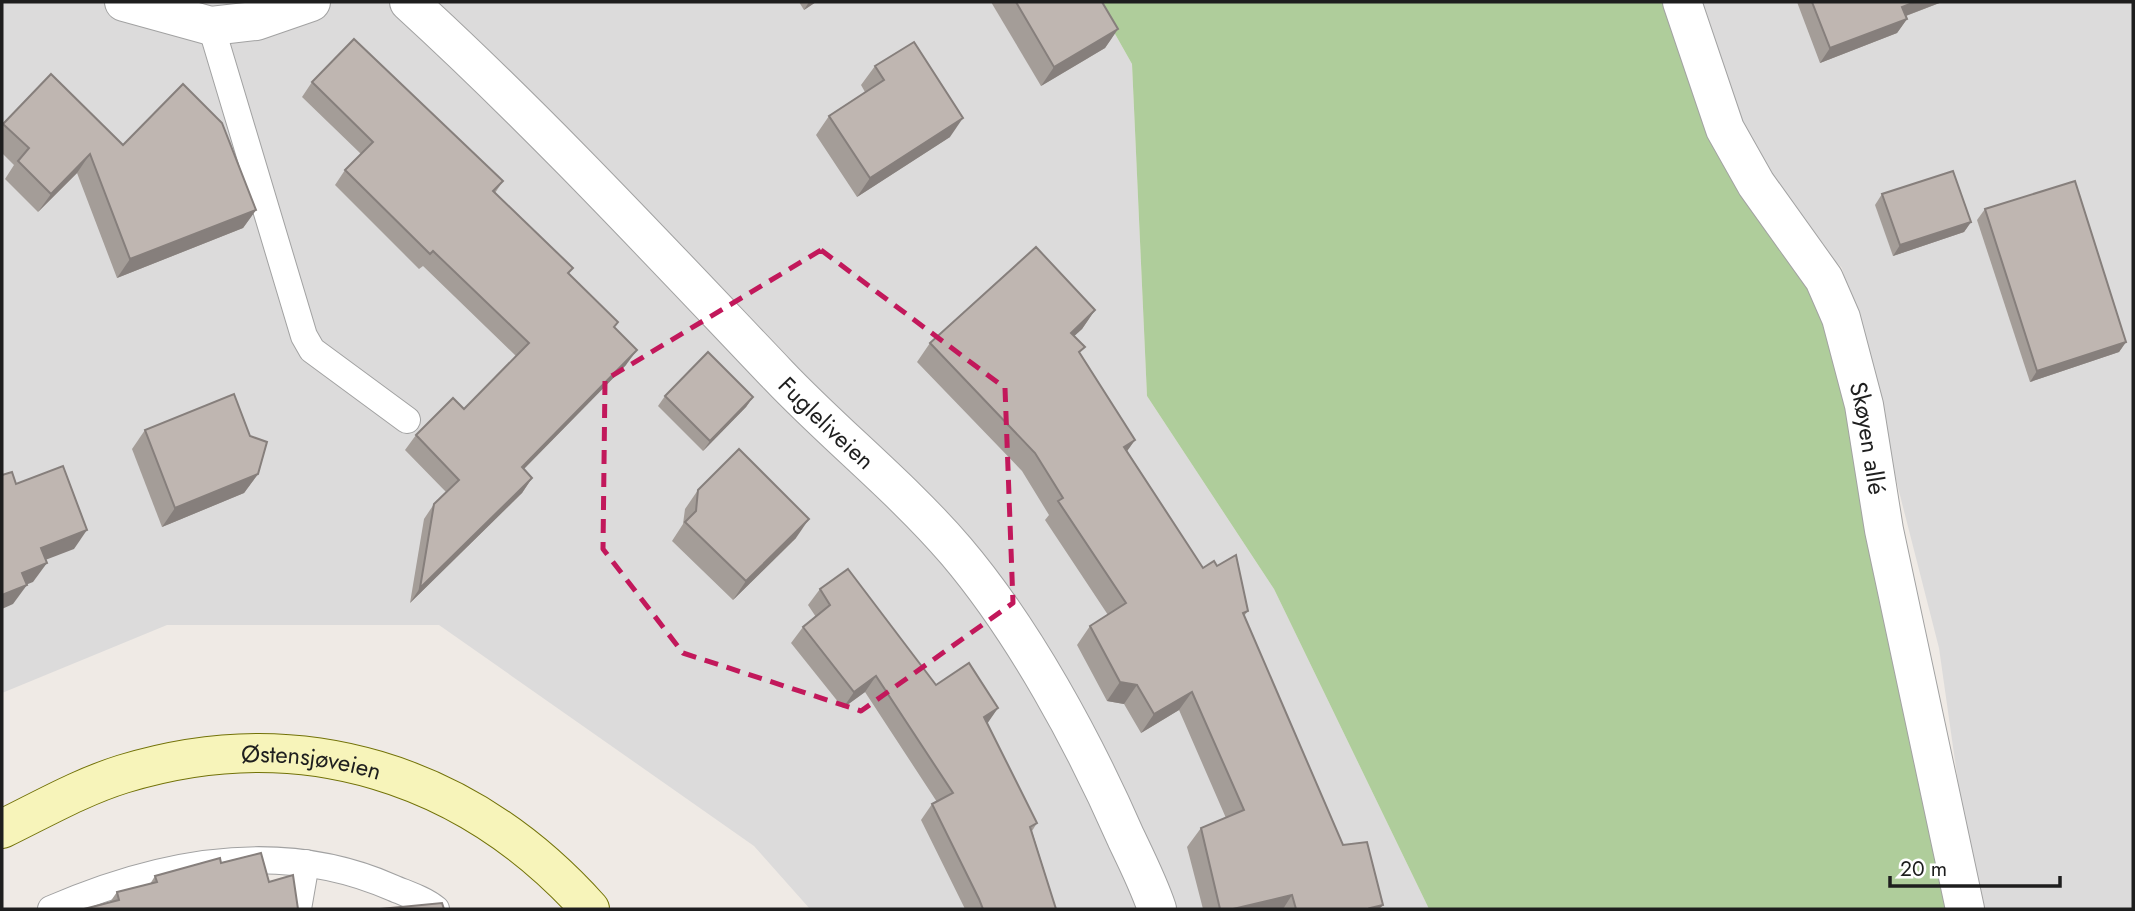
<svg xmlns="http://www.w3.org/2000/svg" width="2135" height="911" font-family="Jost,sans-serif">
<rect width="100%" height="100%" fill="#efeae5"/>
<g fill="#dcdbdb">
<path d="M2,2H1097L1132,64L1147,396L1274,589L1429,909H810L754,846L439,625H167L2,693Z"/>
<path d="M1698,2H2133V909H1976L1939,648L1842,268L1759,182Z"/>
</g>
<path fill="#afcd9b" d="M1097,2H1700L1705,80L1830,283L1966,909H1429L1274,589L1147,396L1132,64Z"/>
<g fill="none" stroke-linecap="round" stroke-linejoin="round">
<g stroke="#a2a2a2" stroke-width="28">
<g id="lane">
<path d="M211,26L304,336L312,350L407,420"/>
<path d="M51,909C159,862 281,838 393,888C407,894 424,899 436,909"/>
<path d="M298,909L306,863"/>
</g>
</g>
<g stroke="#a2a2a2" stroke-width="40">
<g id="street">
<path d="M124,2L211,26L256,21L311,2"/>
<path id="s1" d="M409,2C538,120 657,248 778,375C835,435 902,488 956,551C1024,631 1084,742 1126,838C1137,861 1149,885 1157,909"/>
<path id="s2" d="M1682,2L1725,129L1756,184L1824,279L1841,318L1864,405L1884,530L1965,909"/>
</g>
</g>
<g stroke="#727208" stroke-width="40">
<g id="secondary">
<path id="s3" d="M2,829C41,810 81,787 123,774C300,720 468,773 590,909"/>
</g>
</g>
<use href="#lane" stroke="#fff" stroke-width="26"/>
<use href="#street" stroke="#fff" stroke-width="38"/>
<use href="#secondary" stroke="#f7f4ba" stroke-width="38"/>
</g>
<g fill="#a49d98">
<path d="M799,2H816L804,10Z"/>
<path d="M991,2H1102L1118,29L1105,48L1041,86Z"/>
<path d="M1797,2H1942L1906,16L1907,19L1897,33L1820,63Z"/>
<path d="M875,66L950,137L857,197L816,135L829,116L865,92L861,85Z"/>
<path d="M312,82L503,181L495,193L569,274L614,328L626,365L524,469L532,478L522,493L410,603L424,519L434,504L446,492L405,450L416,435L464,409L516,356L423,266L419,269L335,185L345,170L361,154L302,97Z"/>
<path d="M3,124L123,145L256,210L243,228L117,278L77,173L38,212L5,179L14,165L2,153V126Z"/>
<path d="M1882,194L1971,222L1964,232L1893,256L1875,205Z"/>
<path d="M1985,209L2126,342L2119,352L2030,382L1977,220Z"/>
<path d="M1095,310L1082,329L1074,336L1080,353L1135,440L1127,451L1203,568L1248,611L1244,616L1343,845L1383,905L1379,909H1203L1187,847L1201,828L1226,818L1179,710L1141,733L1124,704L1107,701L1077,645L1090,626L1108,615L1045,520L1049,515L1022,471L917,362L930,343Z"/>
<path d="M665,396L753,397L746,407L703,451L658,406Z"/>
<path d="M145,430L258,474L244,493L162,527L132,449Z"/>
<path d="M698,490L796,538L733,600L672,541L683,524L685,509Z"/>
<path d="M820,589L936,685L998,708L987,723L1037,823L1032,831L1056,909H965L921,820L932,804L937,802L865,692L843,708L791,643L803,627L816,617L808,605Z"/>
<path d="M221,863L269,882L110,902L117,892L150,884L155,876Z"/>
</g>
<g fill="#867f7c">
<path d="M809,2H816L804,10Z"/>
<path d="M1915,2H1942L1892,21L1902,7Z"/>
<path d="M1907,19L1897,33L1820,63L1830,48Z"/>
<path d="M1118,29L1105,48L1041,86L1054,67Z"/>
<path d="M963,118L950,137L857,197L870,178Z"/>
<path d="M90,154L77,173L38,212L51,194Z"/>
<path d="M256,210L243,228L117,278L130,259Z"/>
<path d="M1971,222L1964,232L1893,256L1900,245Z"/>
<path d="M1095,310L1082,329L1058,351L1071,333Z"/>
<path d="M2126,342L2119,352L2030,382L2037,371Z"/>
<path d="M637,350L626,365L511,482L522,467Z"/>
<path d="M753,397L746,407L703,451L710,441Z"/>
<path d="M1135,440L1122,458L1124,447Z"/>
<path d="M258,474L244,493L162,527L175,508Z"/>
<path d="M532,478L522,493L410,603L420,588Z"/>
<path d="M809,519L796,538L733,600L746,581Z"/>
<path d="M87,530L74,549L27,567L41,548Z"/>
<path d="M47,563L33,582L8,592L22,573Z"/>
<path d="M27,585L13,604L2,609V595Z"/>
<path d="M876,676L865,692L843,708L854,692Z"/>
<path d="M1120,682L1137,685L1124,704L1107,701Z"/>
<path d="M1192,692L1179,710L1141,733L1154,714Z"/>
<path d="M998,708L987,724L984,717Z"/>
<path d="M1292,895L1283,909H1233Z"/>
<path d="M1383,905L1379,909H1370V908Z"/>
</g>
<g fill="#bfb6b1" stroke="#867f7c" stroke-width="2">
<path d="M1016,2H1102L1118,29L1054,67Z"/>
<path d="M1812,2H1915L1902,7L1907,19L1830,48Z"/>
<path d="M354,39L503,181L493,191L573,268L568,273L618,322L614,327L637,350L522,467L532,478L420,588L434,504L459,480L416,435L453,398L464,409L529,343L433,251L430,254L345,170L373,142L312,82Z"/>
<path d="M914,42L963,118L870,178L829,116L884,80L875,66Z"/>
<path d="M51,74L123,145L183,84L222,123L256,210L130,259L90,154L51,194L18,161L29,148L3,124Z"/>
<path d="M1953,171L1971,222L1900,245L1882,194Z"/>
<path d="M2075,181L2126,342L2037,371L1985,209Z"/>
<path d="M1036,247L1095,310L1071,333L1085,347L1079,352L1135,440L1124,447L1203,568L1214,561L1217,566L1236,555L1248,611L1243,613L1343,845L1367,842L1383,905L1370,908L1371,909H1296L1292,895L1233,909H1220L1201,828L1244,810L1192,692L1154,714L1137,685L1120,682L1090,626L1126,603L1058,501L1063,498L1035,453L930,343Z"/>
<path d="M708,352L753,397L710,441L665,396Z"/>
<path d="M234,394L250,436L267,442L258,474L175,508L145,430Z"/>
<path d="M739,449L809,519L746,581L685,522L696,511L698,490Z"/>
<path d="M63,466L87,530L41,548L47,563L22,573L27,585L2,595V475L12,472L16,484Z"/>
<path d="M848,569L936,685L969,663L998,708L984,717L1037,823L1030,827L1056,909H983L979,899L932,804L953,793L876,676L854,692L803,627L830,605L820,589Z"/>
<path d="M261,853L269,882L293,875L298,909H84L119,900L117,892L157,882L155,876L220,858L221,863Z"/>
<path d="M442,903L444,909H380Z"/>
</g>
<path fill="none" stroke="#c2185b" stroke-width="5" stroke-dasharray="14 9" stroke-linejoin="round" d="M821,250L1005,388L1013,603L861,711L683,653L603,549L605,380Z"/>
<g text-anchor="middle" dominant-baseline="central" stroke-width="7" stroke-linejoin="round" paint-order="stroke">
<g font-size="24" fill="#1e1e1e" stroke="#fff">
<text stroke="none"><textPath href="#s1" startOffset="593">Fugleliveien</textPath></text>
<text stroke="none"><textPath href="#s2" startOffset="480">Skøyen allé</textPath></text>
<text stroke="none"><textPath href="#s3" startOffset="324">Østensjøveien</textPath></text>
</g>
</g>
<rect width="2135" height="911" fill="none" stroke="#1e1e1e" stroke-width="7"/>
<path d="M1890 876v10h170v-10" fill="none" stroke="#1e1e1e" stroke-width="3.5"/>
<text x="1900" y="876" font-size="21" fill="#1e1e1e" stroke="#ffffff" stroke-width="5" paint-order="stroke">20 m</text>
</svg>
